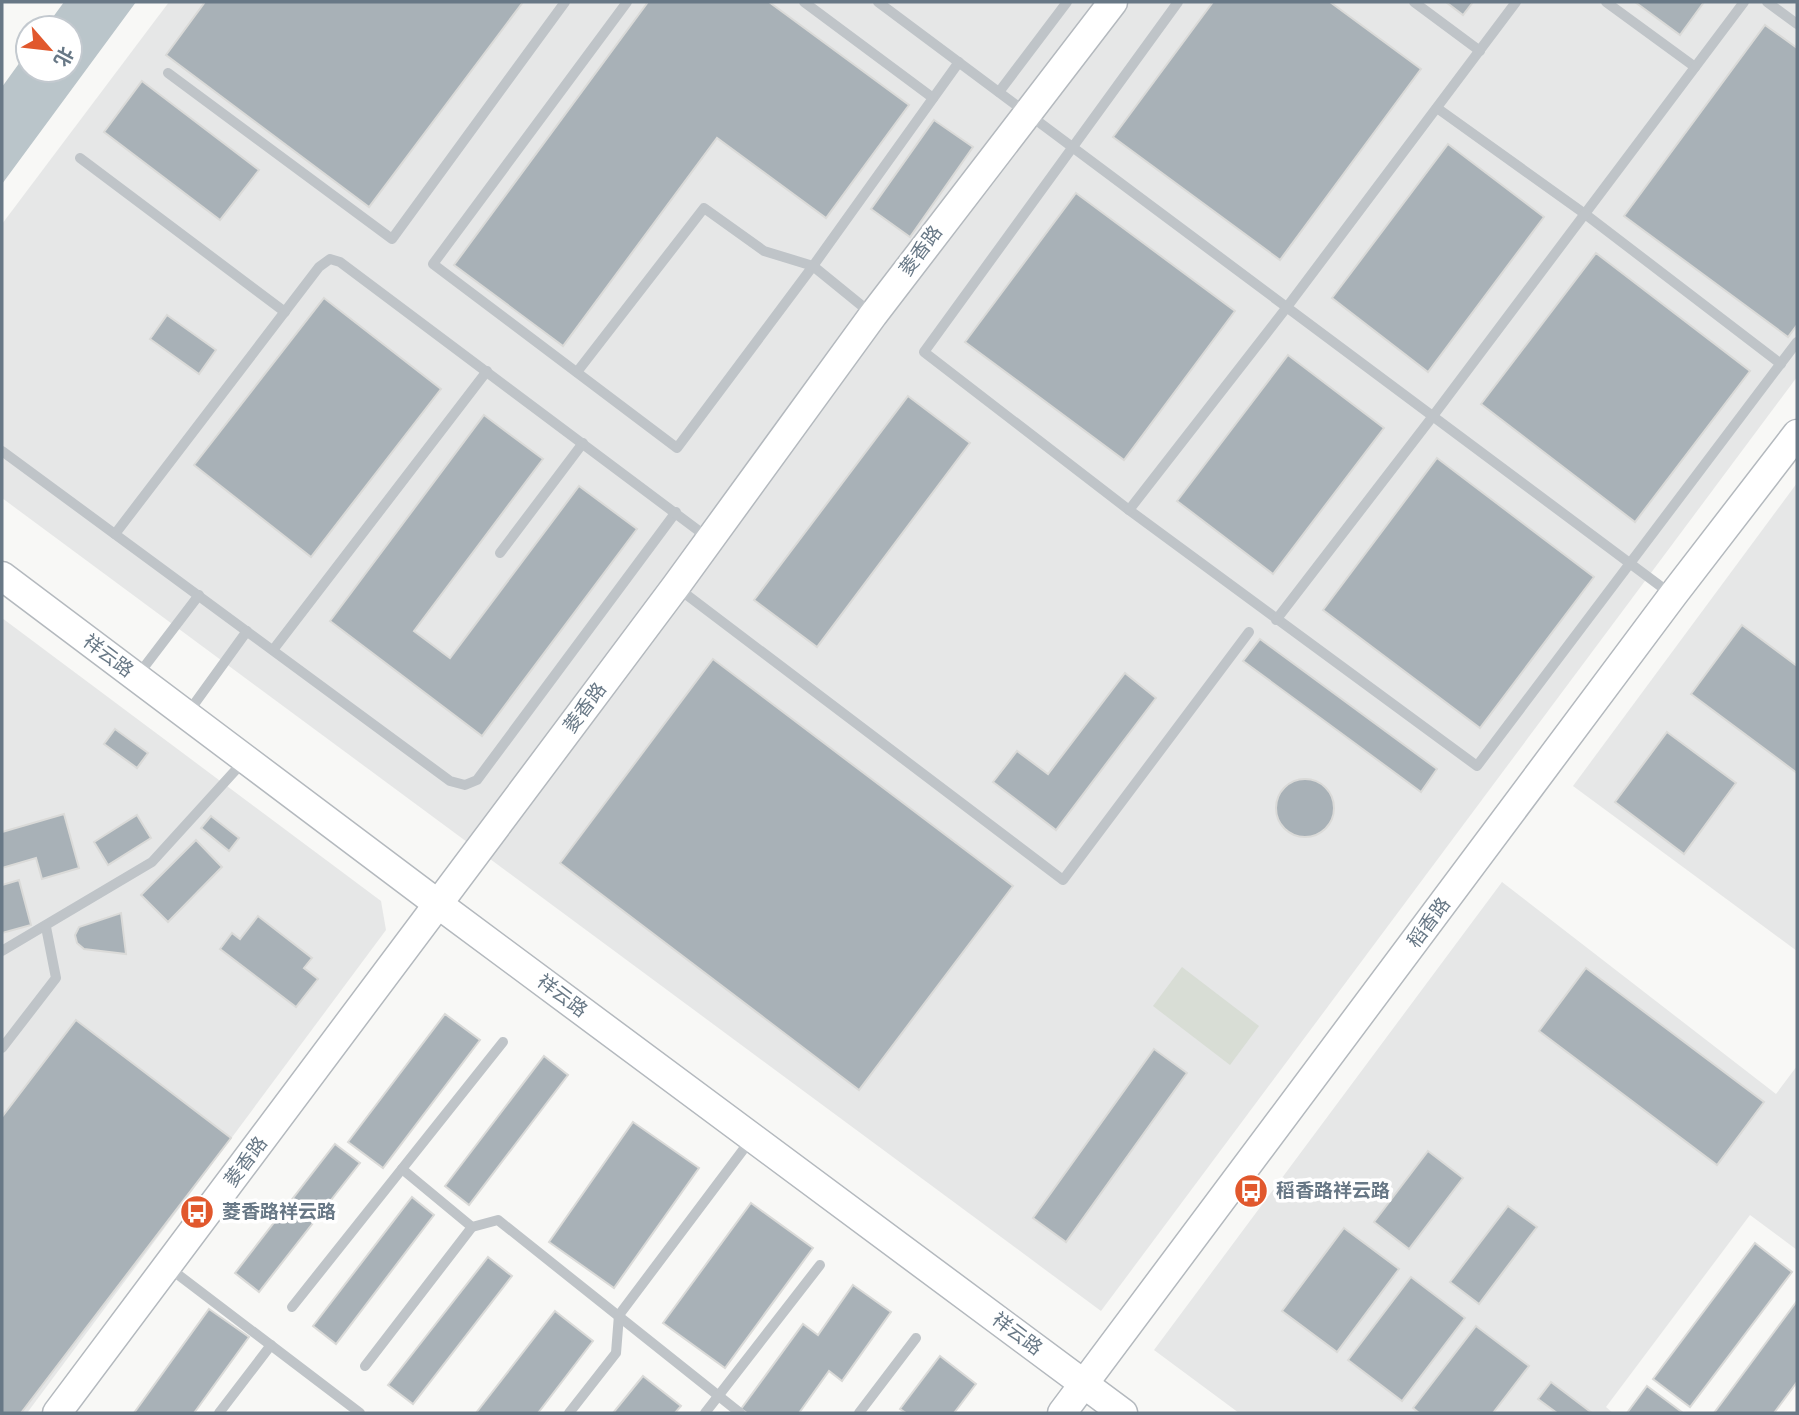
<svg xmlns="http://www.w3.org/2000/svg" width="1799" height="1415" font-family="'Nunito Sans','Noto Sans SC',sans-serif">
<rect width="100%" height="100%" fill="#f8f8f6"/>
<g fill="#e6e7e7">
<path d="M169,2H1797V377L1101,1311L2,498V224Z"/>
<path d="M1797,483V951L1573,786Z"/>
<path d="M2,618L381,901L386,930L27,1413H2Z"/>
<path d="M1502,882L1776,1094L1797,1066V1250L1750,1215L1606,1407L1613,1413H1239L1154,1350Z"/>
</g>
<path fill="#d8ddd5" d="M1182,967L1259,1026L1230,1065L1153,1006Z"/>
<path fill="#bac5ca" d="M64,2H136L2,184V87L28,51V70H70V28H45Z"/>
<g fill="#a8b1b7" stroke="#dadad8" stroke-width="2">
<path d="M205,2H523L369,207L166,55Z"/>
<path d="M648,2H769L909,105L826,218L717,138L563,346L454,265Z"/>
<path d="M1213,2H1330L1421,69L1280,260L1113,137Z"/>
<path d="M1446,2H1473L1463,15Z"/>
<path d="M1635,2H1704L1680,35Z"/>
<path d="M1765,25L1797,48V325L1788,337L1624,216Z"/>
<path d="M142,81L259,170L220,220L104,132Z"/>
<path d="M934,120L973,147L910,237L871,209Z"/>
<path d="M1448,144L1544,217L1428,372L1332,298Z"/>
<path d="M1076,193L1235,311L1124,460L965,342Z"/>
<path d="M1596,253L1750,371L1635,522L1481,404Z"/>
<path d="M324,298L441,389L311,557L194,465Z"/>
<path d="M167,315L216,350L199,374L150,339Z"/>
<path d="M1288,355L1384,428L1273,574L1177,501Z"/>
<path d="M908,396L970,443L817,647L754,600Z"/>
<path d="M484,415L543,459L414,631L450,658L579,486L637,529L482,736L330,621Z"/>
<path d="M1437,458L1594,577L1480,728L1323,610Z"/>
<path d="M1742,625L1797,666V773L1691,694Z"/>
<path d="M1260,639L1437,769L1421,792L1243,661Z"/>
<path d="M713,659L1013,886L859,1090L560,863Z"/>
<path d="M1125,673L1156,698L1056,830L993,782L1017,751L1048,774Z"/>
<path d="M115,729L148,753L137,768L104,744Z"/>
<path d="M1667,732L1736,783L1684,854L1615,802Z"/>
<circle cx="1305" cy="808" r="29"/>
<path d="M64,814L79,868L42,879L36,858L2,868V832Z"/>
<path d="M137,815L151,838L108,865L94,842Z"/>
<path d="M211,816L239,838L229,851L201,828Z"/>
<path d="M196,840L222,867L168,922L141,895Z"/>
<path d="M19,880L31,925L2,933V885Z"/>
<path d="M121,913L126,954L84,949L77,943L75,935L79,927Z"/>
<path d="M258,916L312,958L304,968L318,979L296,1007L220,949L232,933L240,939Z"/>
<path d="M1586,968L1764,1102L1717,1165L1539,1031Z"/>
<path d="M445,1014L480,1040L383,1168L348,1142Z"/>
<path d="M76,1020L231,1138L21,1413H2V1117Z"/>
<path d="M1154,1049L1187,1073L1066,1242L1033,1218Z"/>
<path d="M544,1056L568,1075L469,1205L445,1186Z"/>
<path d="M633,1122L699,1168L614,1288L549,1242Z"/>
<path d="M335,1144L360,1163L259,1292L235,1273Z"/>
<path d="M1428,1151L1463,1178L1409,1249L1374,1222Z"/>
<path d="M412,1197L434,1215L336,1344L313,1326Z"/>
<path d="M751,1203L813,1248L725,1368L663,1323Z"/>
<path d="M1508,1206L1537,1227L1479,1304L1450,1282Z"/>
<path d="M1344,1228L1399,1269L1337,1352L1282,1311Z"/>
<path d="M1755,1243L1792,1272L1690,1407L1653,1379Z"/>
<path d="M488,1257L512,1276L413,1404L388,1385Z"/>
<path d="M1411,1277L1465,1318L1402,1401L1348,1360Z"/>
<path d="M853,1285L891,1312L842,1381L829,1371L799,1413H747L741,1409L803,1324L818,1335Z"/>
<path d="M1797,1301V1382L1774,1413H1714Z"/>
<path d="M209,1309L249,1337L194,1413H134Z"/>
<path d="M555,1311L593,1341L538,1413H476Z"/>
<path d="M1476,1326L1529,1366L1493,1413H1419L1413,1408Z"/>
<path d="M940,1356L976,1384L954,1413H906L900,1409Z"/>
<path d="M643,1376L681,1406L675,1413H613Z"/>
<path d="M1551,1382L1592,1413H1557L1538,1399Z"/>
<path d="M1647,1386L1683,1413H1627Z"/>
</g>
<g fill="none" stroke-linecap="round" stroke-linejoin="round">
<g stroke="#b4b9be" stroke-width="31">
<g id="secondary">
<path d="M2,576L438,904L1123,1413"/>
<path d="M57,1413L676,586L873,315L1113,2"/>
<path d="M1062,1413L1673,595L1797,434"/>
</g>
</g>
<g stroke="#bfc4c8" stroke-width="10">
<path d="M627,2L433,264L677,448L813,266L959,62"/>
<path d="M804,2L933,98"/>
<path d="M878,2L1671,594"/>
<path d="M1178,2L924,352L1129,510L1477,766L1797,342"/>
<path d="M1414,2L1480,51"/>
<path d="M1606,2L1695,67"/>
<path d="M1767,2L1797,24"/>
<path d="M168,73L392,239L565,2"/>
<path d="M999,92L1067,2"/>
<path d="M1437,108L1585,214L1781,364"/>
<path d="M80,158L285,312"/>
<path d="M577,372L704,208L764,251L813,266L872,314"/>
<path d="M2,451L450,781L465,785L477,780L676,512"/>
<path d="M1129,510L1287,307L1516,2"/>
<path d="M115,534L319,267L330,259L340,262L707,537"/>
<path d="M500,553L583,443"/>
<path d="M679,589L1063,880L1249,632"/>
<path d="M1276,620L1433,416L1744,2"/>
<path d="M273,650L487,371"/>
<path d="M138,675L199,595"/>
<path d="M187,714L247,631"/>
<path d="M2,951L152,862L243,762"/>
<path d="M2,1048L56,978L46,927"/>
<path d="M402,1169L472,1227"/>
<path d="M168,1267L360,1413"/>
<path d="M292,1307L503,1042"/>
<path d="M365,1366L472,1227L498,1220L740,1413"/>
<path d="M219,1413L271,1345"/>
<path d="M569,1413L616,1353L619,1315L752,1138"/>
<path d="M705,1413L820,1265"/>
<path d="M859,1413L916,1338"/>
</g>
<use href="#secondary" stroke="#fff" stroke-width="28"/>
</g>
<defs>
<g id="bus-disc" transform="scale(1.75)"><circle r="9.5" fill="#e1582d" stroke="#fff"/><path d="M-5-6H5V4H4V6H2V4H-2V6H-4V4H-5ZM-3.5-4V0h7V-4ZM-3.5 1.2v1.5H-2V1.2ZM2 1.2v1.5H3.5V1.2Z" fill="#fff"/></g>
</defs>
<g fill-rule="evenodd">
<use href="#bus-disc" x="1251" y="1191"/>
<use href="#bus-disc" x="197" y="1212"/>
</g>
<g text-anchor="middle" dominant-baseline="central" stroke-width="7" stroke-linejoin="round" paint-order="stroke">
<g font-size="19" fill="#687886" stroke="#fff">
<text transform="translate(921 251) rotate(-53)">菱香路</text>
<text transform="translate(108 656) rotate(37)">祥云路</text>
<text transform="translate(585 708) rotate(-53)">菱香路</text>
<text transform="translate(1429 923) rotate(-53)">稻香路</text>
<text transform="translate(562 996) rotate(37)">祥云路</text>
<text transform="translate(246 1162) rotate(-53)">菱香路</text>
<text transform="translate(1017 1334) rotate(37)">祥云路</text>
</g>
<g font-size="19" font-weight="bold" fill="#687886" stroke="#fff" text-anchor="start">
<text x="1276" y="1191">稻香路祥云路</text>
<text x="222" y="1212">菱香路祥云路</text>
</g>
</g>
<rect width="1799" height="1415" fill="none" stroke="#687886" stroke-width="7"/>
<g transform="translate(49 49) rotate(118)"><circle r="33" fill="#ffffff" stroke="#c3c9cf" stroke-width="2"/>
<path d="M0-5L12 26L0 18L-12 26Z" fill="#e1582d"/>
<text y="-10" font-size="19" font-weight="bold" text-anchor="middle" fill="#687886">北</text>
</g>
</svg>
